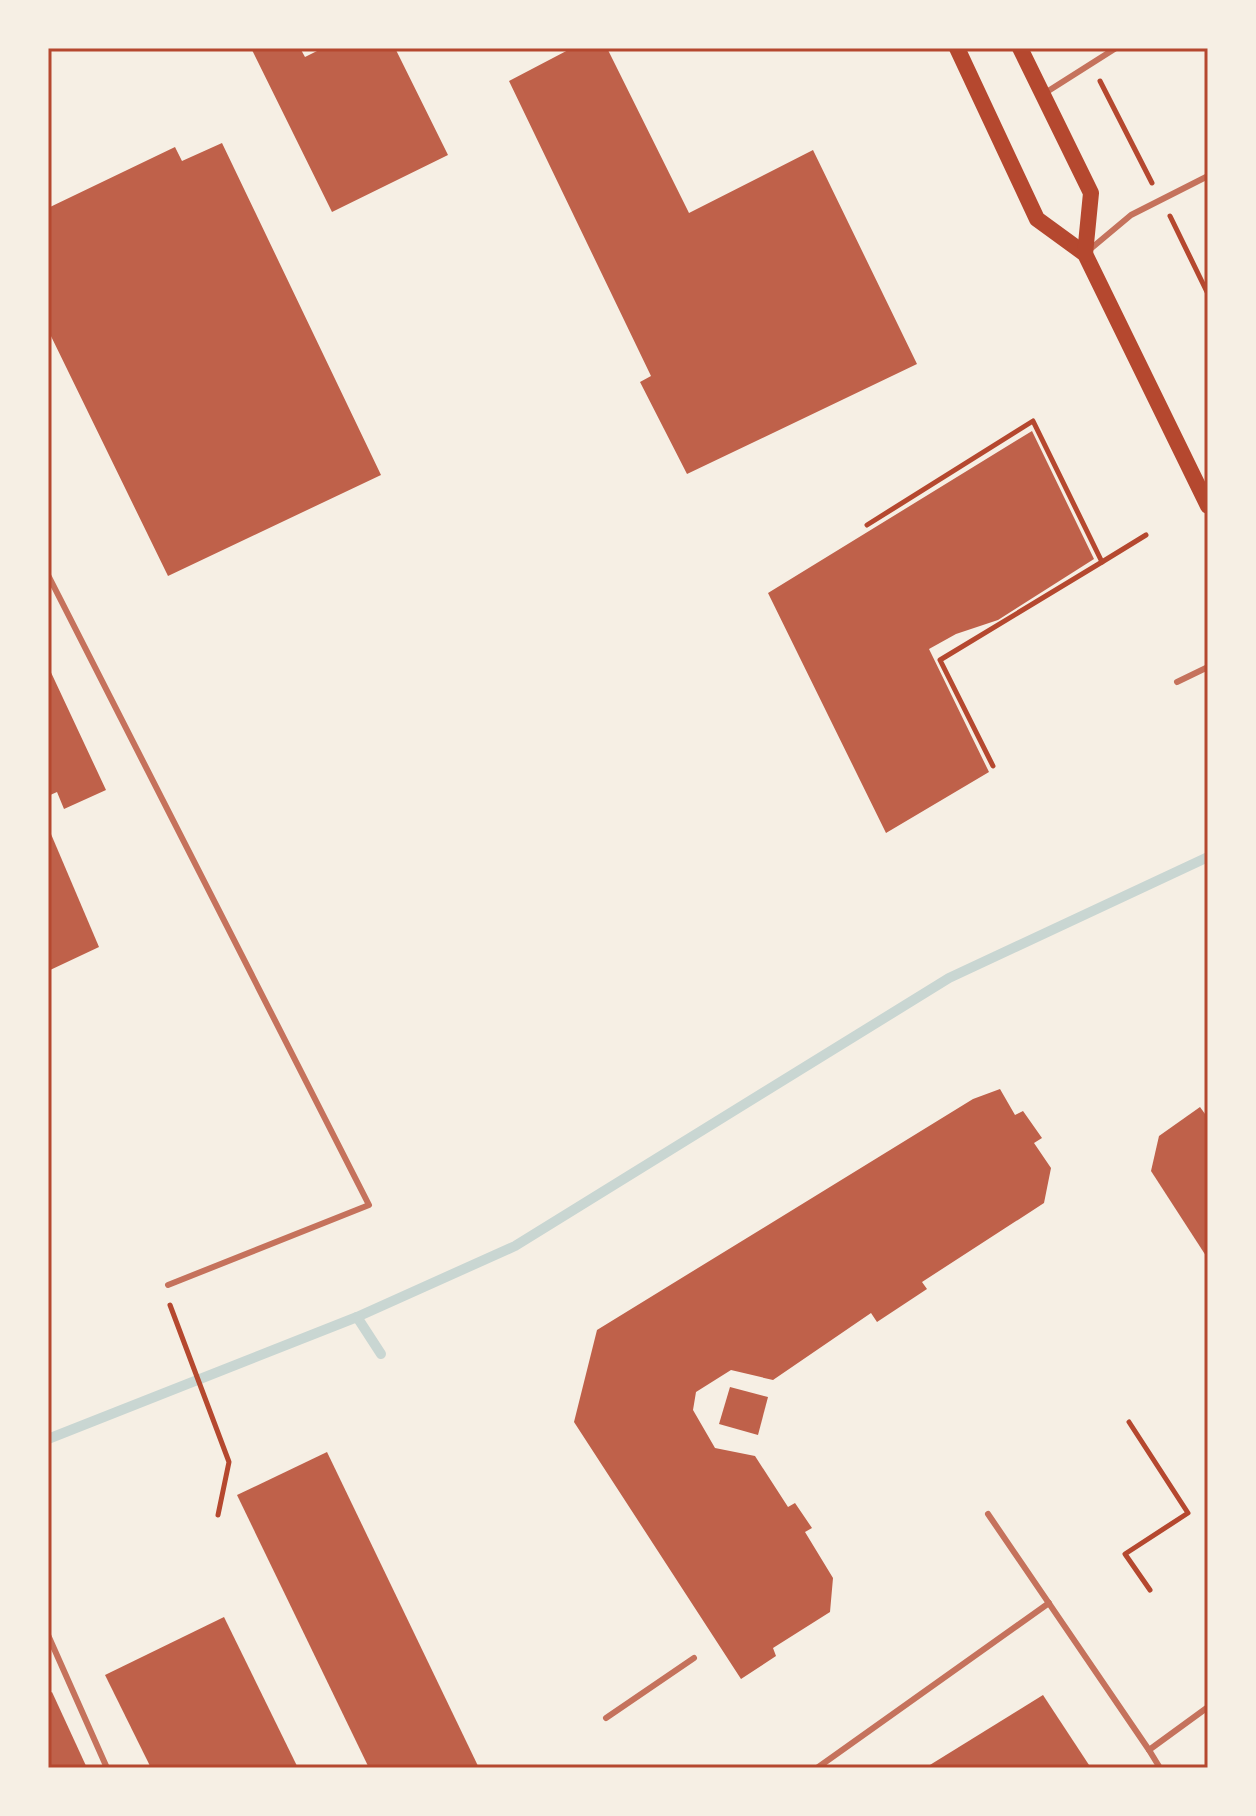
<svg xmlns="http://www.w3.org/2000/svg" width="1256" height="1816" font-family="Roboto,sans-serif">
<rect width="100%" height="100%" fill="#f6efe4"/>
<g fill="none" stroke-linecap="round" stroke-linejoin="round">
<g stroke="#c9d6d2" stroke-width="10">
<path d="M357,1317L381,1354"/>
<path d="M48,1439L357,1317L515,1246L949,978L1208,857"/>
</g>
</g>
<g fill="#bf614a">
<path d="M256,48H300L305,57L323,48H395L448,155L332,212L252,50Z"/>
<path d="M572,48H607L689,213L813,150L917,364L687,474L640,382L651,376L509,81Z"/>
<path d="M222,143L381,475L168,576L48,330V208L175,147L182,161Z"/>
<path d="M1032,431L1094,559L998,620L956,634L929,649L989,772L886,833L768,593Z"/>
<path d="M48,666L106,790L64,809L57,792L48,796Z"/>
<path d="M48,827L99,947L48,971Z"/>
<path d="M1000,1089L1015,1115L1023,1111L1042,1138L1034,1143L1051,1168L1044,1203L922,1282L927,1289L877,1322L871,1313L773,1380L731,1370L696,1392L693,1410L715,1448L755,1456L788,1507L795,1503L812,1528L805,1532L833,1578L830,1612L773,1648L776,1656L741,1679L574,1422L597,1330L973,1099Z"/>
<path d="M1200,1107L1208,1118V1259L1151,1171L1159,1136Z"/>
<path d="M730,1387L768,1397L758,1435L719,1424Z"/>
<path d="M327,1452L479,1768H369L237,1495Z"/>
<path d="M224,1617L298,1768H151L105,1675Z"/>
<path d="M52,1692L87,1768H48V1694Z"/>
<path d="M1043,1695L1091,1768H925Z"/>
</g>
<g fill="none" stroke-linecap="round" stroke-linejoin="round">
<g stroke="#b5482f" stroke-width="5">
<path d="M1100,81L1152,183"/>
<path d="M1170,216L1208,294"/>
<path d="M867,525L1033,421L1102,562L1146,535"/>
<path d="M993,766L940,660L1102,562"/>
<path d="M170,1305L229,1462L218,1515"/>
<path d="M1129,1422L1188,1513L1125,1554L1150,1590"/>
</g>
<g stroke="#c5725c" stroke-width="6">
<path d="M498,48H508"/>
<path d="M1045,93L1116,48"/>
<path d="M1088,251L1131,215L1208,176"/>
<path d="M48,575L369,1205L168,1285"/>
<path d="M1177,682L1208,667"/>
<path d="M988,1514L1149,1750"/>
<path d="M48,1635L107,1768"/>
<path d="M606,1718L694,1658"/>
<path d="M817,1768L1049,1603"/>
<path d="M1160,1768L1149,1750L1208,1707"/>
</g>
<g stroke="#b5482f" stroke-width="16">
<path d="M957,48L1037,219L1085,254L1208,506"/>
<path d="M1020,48L1091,193L1085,254"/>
</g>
</g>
<rect width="1256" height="1816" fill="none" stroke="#f6efe4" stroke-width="100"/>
<rect x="50" y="50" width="1156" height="1716" fill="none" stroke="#b5482f" stroke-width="3"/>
</svg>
